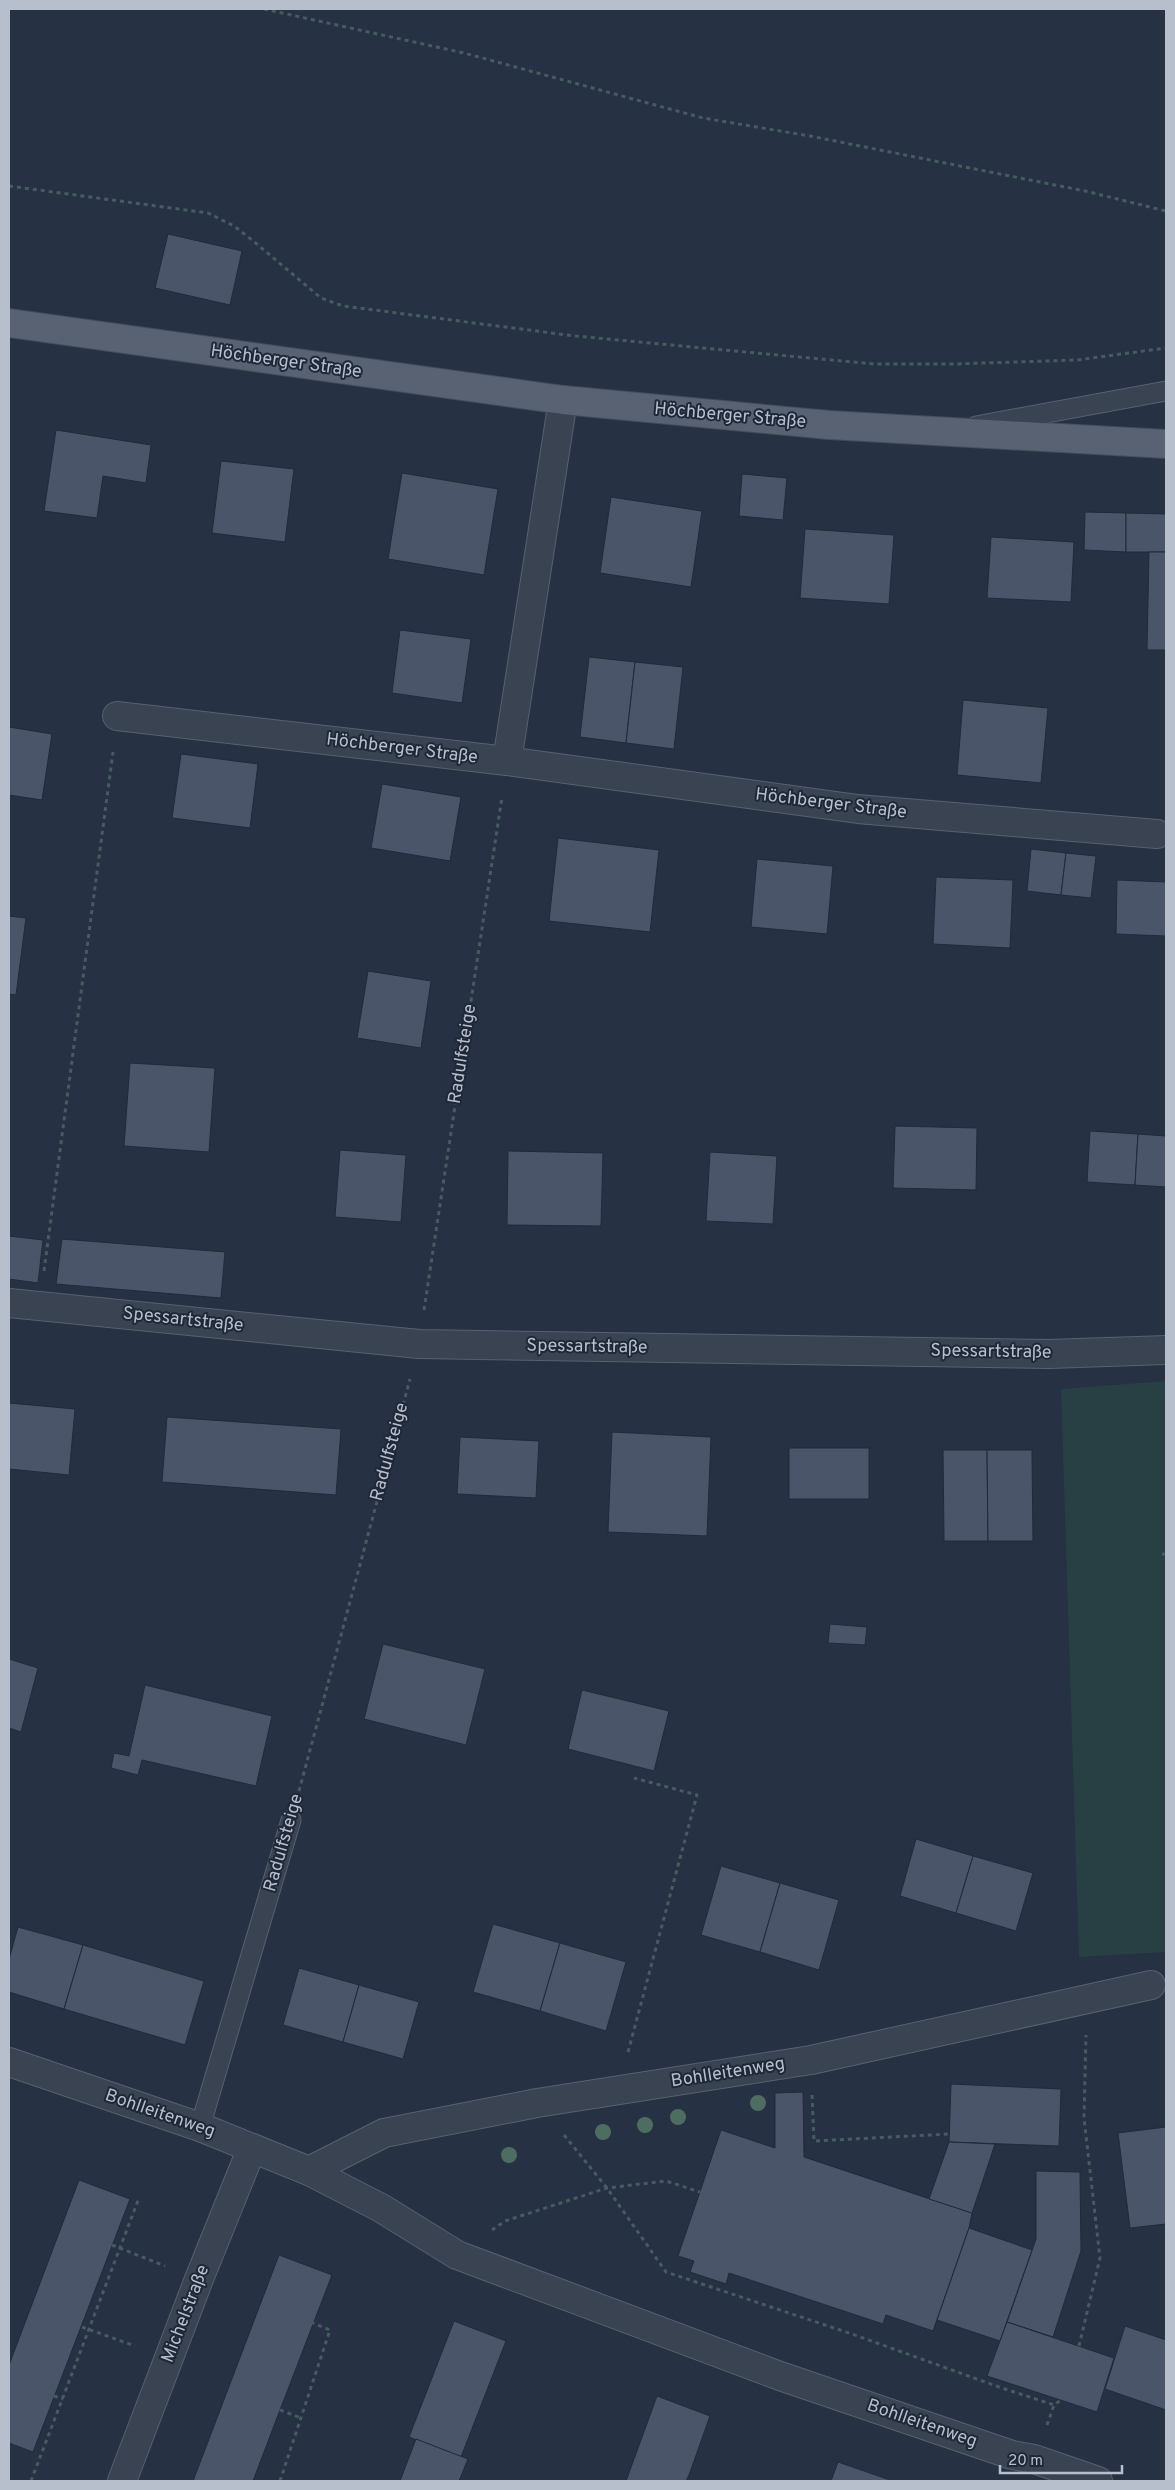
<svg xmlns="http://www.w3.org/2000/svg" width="1175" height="2490" font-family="Overpass,sans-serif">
<rect width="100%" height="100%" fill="#263143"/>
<path fill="#284044" d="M1166,1381V1952L1079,1957L1061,1389Z"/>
<g fill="#4a5569" stroke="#212a3a">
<path d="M168,234L242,251L230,305L155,288Z"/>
<path d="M56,430L151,445L146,483L103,476L97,518L44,511Z"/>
<path d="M221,461L294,469L285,542L212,533Z"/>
<path d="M402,473L498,489L484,575L388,559Z"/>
<path d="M742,474L787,478L783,520L739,516Z"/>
<path d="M611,497L702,511L691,587L600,573Z"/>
<path d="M1085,512L1126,513V552L1084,550Z"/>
<path d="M1126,513L1166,514V552H1126Z"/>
<path d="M805,529L894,535L889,604L800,598Z"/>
<path d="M991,537L1074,542L1071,602L987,598Z"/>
<path d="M1149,552H1166V650H1147Z"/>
<path d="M400,630L471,639L462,703L392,693Z"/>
<path d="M589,657L635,662L626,743L580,737Z"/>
<path d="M635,662L683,667L674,749L626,743Z"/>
<path d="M963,700L1048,708L1041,783L957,775Z"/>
<path d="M9,727L52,734L42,800L9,795Z"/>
<path d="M181,754L258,764L250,828L172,818Z"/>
<path d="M382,784L461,797L450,861L371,848Z"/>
<path d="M558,838L659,850L650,932L549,921Z"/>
<path d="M1031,849L1066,853L1061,895L1027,891Z"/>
<path d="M1066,853L1096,856L1091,898L1061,895Z"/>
<path d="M757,859L833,866L827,934L751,927Z"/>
<path d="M936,877L1013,880L1010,948L933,944Z"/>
<path d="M1117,880L1166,882V936L1116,934Z"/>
<path d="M9,916L26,918L16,995L9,994Z"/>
<path d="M368,971L431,981L421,1048L357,1038Z"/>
<path d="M130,1063L215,1068L209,1152L124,1146Z"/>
<path d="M895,1126L977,1128L976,1190L893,1188Z"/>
<path d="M1090,1131L1138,1134L1135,1185L1087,1182Z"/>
<path d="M1138,1134L1166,1136V1187L1135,1185Z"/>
<path d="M340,1150L406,1155L401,1222L335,1217Z"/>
<path d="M508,1151L603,1153L601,1226L507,1225Z"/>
<path d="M710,1152L777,1156L773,1224L706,1221Z"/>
<path d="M9,1236L43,1240L38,1283L9,1279Z"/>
<path d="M62,1239L225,1252L221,1298L56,1284Z"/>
<path d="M9,1403L75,1409L69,1475L9,1469Z"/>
<path d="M167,1417L341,1429L336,1495L162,1482Z"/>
<path d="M612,1432L711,1437L707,1536L608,1532Z"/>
<path d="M460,1437L539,1441L536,1498L457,1494Z"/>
<rect x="789" y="1448" width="80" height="51"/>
<path d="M943,1450H987L988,1541H944Z"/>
<path d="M987,1450H1032L1033,1541H988Z"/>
<path d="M830,1624L867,1627L865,1645L828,1643Z"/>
<path d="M383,1644L485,1669L466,1745L364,1719Z"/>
<path d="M9,1659L38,1668L21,1732L9,1728Z"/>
<path d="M145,1685L272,1716L256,1786L142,1760L138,1775L111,1768L114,1753L129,1756Z"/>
<path d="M582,1690L669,1711L654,1771L568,1749Z"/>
<path d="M916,1839L973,1856L956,1913L900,1896Z"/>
<path d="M973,1856L1033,1873L1016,1931L956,1913Z"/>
<path d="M721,1866L780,1883L760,1952L701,1935Z"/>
<path d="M780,1883L839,1900L819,1970L760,1952Z"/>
<path d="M493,1924L560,1943L540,2011L473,1992Z"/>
<path d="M18,1927L83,1945L64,2009L9,1992V1959Z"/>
<path d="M560,1943L626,1962L606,2031L540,2011Z"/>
<path d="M83,1945L204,1981L185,2045L64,2009Z"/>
<path d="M299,1968L359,1985L343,2042L283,2025Z"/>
<path d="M359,1985L419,2002L403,2059L343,2042Z"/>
<path d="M951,2084L1061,2089L1059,2146L949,2142Z"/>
<path d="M803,2092L804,2157L972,2213L969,2228L933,2331L886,2315L883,2324L729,2273L726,2284L690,2272L694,2261L678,2256L721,2130L775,2148V2093Z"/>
<path d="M1166,2127V2224L1130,2228L1118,2133Z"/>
<path d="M949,2142L995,2144L972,2213L929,2199Z"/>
<path d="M1036,2171L1080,2172L1081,2251L1053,2337L1007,2322L1036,2239Z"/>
<path d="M79,2180L130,2199L33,2452L9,2443V2365Z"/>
<path d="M969,2228L1032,2250L1000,2341L937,2320Z"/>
<path d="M279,2255L332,2275L280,2410L253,2481H193Z"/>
<path d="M454,2321L506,2341L461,2457L409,2437Z"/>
<path d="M1007,2322L1114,2358L1097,2412L987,2376Z"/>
<path d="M1125,2326L1166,2340V2410L1105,2389Z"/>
<path d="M657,2396L710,2416L689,2475L686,2481H626Z"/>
<path d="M416,2439L468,2459L459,2481H400Z"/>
<path d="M838,2462L890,2480L889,2481H831Z"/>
</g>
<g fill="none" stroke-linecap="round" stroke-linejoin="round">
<g stroke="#58616f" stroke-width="21">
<g id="lane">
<path d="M976,426L1166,391"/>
<path d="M200,2127L291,1820"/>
</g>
</g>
<g stroke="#58616f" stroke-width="30">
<g id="street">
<path d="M563,400L507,761L858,809L1157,834"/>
<path d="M117,716L507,761"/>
<path d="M9,1303L419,1344L1049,1354L1166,1350"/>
<path d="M9,2062L200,2127L309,2171L381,2208L457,2255L780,2376L1012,2455L1034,2459L1098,2481"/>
<path d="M309,2171L384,2133L537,2103L811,2060L1151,1985"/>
<path d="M122,2481L199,2279L252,2148"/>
</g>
</g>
<g stroke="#444c5b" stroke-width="30">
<path id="primary" d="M9,323L563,400L829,425L1166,444"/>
</g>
<g stroke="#465c60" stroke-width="3" stroke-dasharray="4 4" stroke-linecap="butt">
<path d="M264,9L464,53L703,118L810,136L1085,191L1166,211"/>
<path d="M9,186L208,213L234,226L252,240L321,298L343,306L575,336L874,364H954L1077,360L1166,348"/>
<path d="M44,1271L113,752"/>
<path d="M424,1310L502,797"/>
<path d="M1162,1554H1166"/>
<path d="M299,1791L410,1379"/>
<path d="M628,2052L697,1795L634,1778"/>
<path d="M812,2095L814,2141L949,2134"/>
<path d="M564,2135L607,2188L666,2272L852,2334L999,2387L1054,2405"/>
<path d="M492,2230L505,2221L607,2188L666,2181L700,2192"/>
<path d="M112,2245L165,2266"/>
<path d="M82,2327L135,2346"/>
<path d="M1079,2346L1100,2258L1084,2118L1086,2035"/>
<path d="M54,2396L63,2399"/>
<path d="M280,2410L301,2418"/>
<path d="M1047,2425L1054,2405L1061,2400"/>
<path d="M31,2481L139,2198"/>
<path d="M280,2481L330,2330L313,2323"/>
</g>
<use href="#lane" stroke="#3a4352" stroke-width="19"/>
<use href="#street" stroke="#3a4352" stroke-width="28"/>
<use href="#primary" stroke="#586272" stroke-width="28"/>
</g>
<g fill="#4e6d61">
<circle cx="758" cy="2103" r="8"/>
<circle cx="678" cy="2117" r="8"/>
<circle cx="645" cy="2125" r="8"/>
<circle cx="603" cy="2132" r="8"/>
<circle cx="509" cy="2155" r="8"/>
</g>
<g text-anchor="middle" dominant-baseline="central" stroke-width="4" stroke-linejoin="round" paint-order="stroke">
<g font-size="18" fill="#b7bfcc" stroke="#1f2838">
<text transform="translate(286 362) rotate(8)">Höchberger Straße</text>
<text transform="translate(730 416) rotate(5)">Höchberger Straße</text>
<text transform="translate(402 749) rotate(7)">Höchberger Straße</text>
<text transform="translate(831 804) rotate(7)">Höchberger Straße</text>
<text transform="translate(463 1054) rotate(-81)">Radulfsteige</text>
<text transform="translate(183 1320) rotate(6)">Spessartstraße</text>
<text transform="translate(587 1347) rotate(1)">Spessartstraße</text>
<text transform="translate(991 1352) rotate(1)">Spessartstraße</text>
<text transform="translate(390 1452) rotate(-75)">Radulfsteige</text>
<text transform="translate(284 1843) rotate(-74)">Radulfsteige</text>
<text transform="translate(728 2073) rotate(-9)">Bohlleitenweg</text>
<text transform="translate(160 2114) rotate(19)">Bohlleitenweg</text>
<text transform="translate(186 2314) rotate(-69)">Michelstraße</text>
<text transform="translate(922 2424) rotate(19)">Bohlleitenweg</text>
</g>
</g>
<rect width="1175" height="2490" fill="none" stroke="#b7bfcc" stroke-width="20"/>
<path d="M1000 2465v8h122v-8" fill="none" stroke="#b7bfcc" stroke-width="2.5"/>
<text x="1008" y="2465" font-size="15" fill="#b7bfcc" stroke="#1f2838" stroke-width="4" paint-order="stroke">20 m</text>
</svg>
